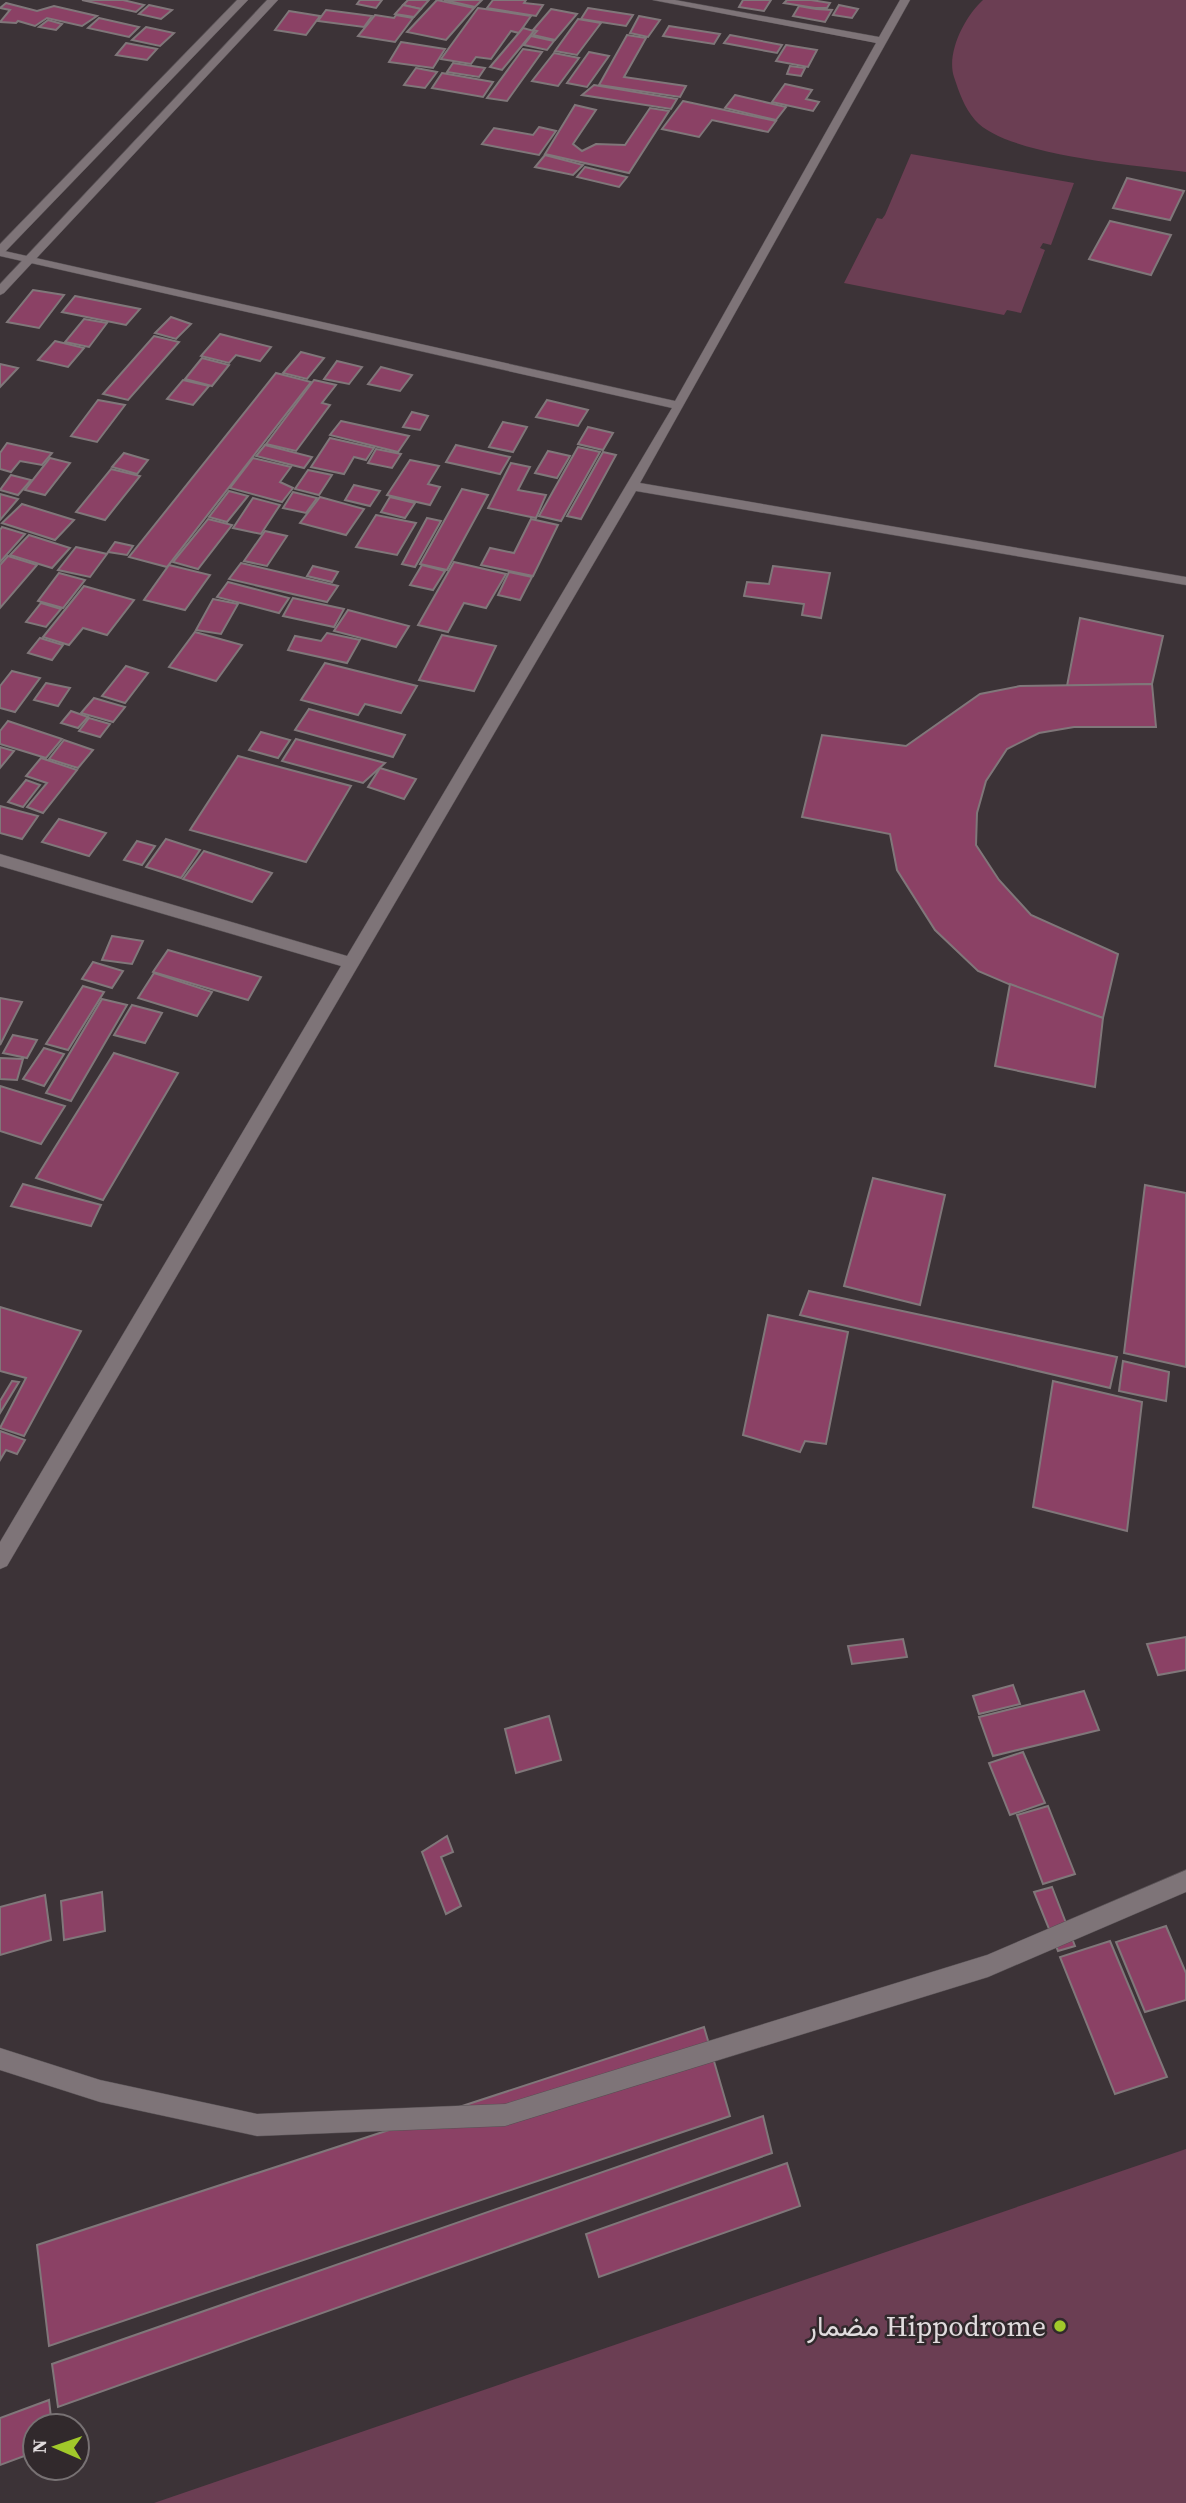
<svg xmlns="http://www.w3.org/2000/svg" width="1186" height="2503" font-family="'Source Serif 4',Vazirmatn,serif">
<rect width="100%" height="100%" fill="#3c3337"/>
<g fill="#6b3e53">
<path d="M983,0H1186V172C1137,165 1006,156 975,120C964,107 959,92 954,77C946,53 965,16 983,0Z"/>
<path d="M911,154L1074,183L1051,245L1043,243L1040,248L1045,250L1021,313L1007,310L1004,315L844,283L877,218L882,219L885,215Z"/>
<path d="M1186,2149V2503H154Z"/>
</g>
<g fill="#8b4165" stroke="#80777a" stroke-width="2">
<path d="M82,0H123L144,5L136,12Z"/>
<path d="M360,0H382L376,8L357,4Z"/>
<path d="M408,0H429L421,9L403,5Z"/>
<path d="M437,0L474,8L446,40L407,32Z"/>
<path d="M444,0H482L475,7Z"/>
<path d="M493,0H526L524,3L543,5L536,16L487,8Z"/>
<path d="M743,0H771L764,11L739,7Z"/>
<path d="M787,0H811L830,3L827,8H815L784,3Z"/>
<path d="M6,3L37,11L54,6L97,16L82,26L47,18L35,26L18,21L16,23L0,22L10,10L0,8Z"/>
<path d="M149,5L172,10L161,19L139,14Z"/>
<path d="M403,5L421,9L414,17L395,14Z"/>
<path d="M839,5L858,9L852,18L833,15Z"/>
<path d="M799,6L816,9L832,10L825,22L793,16Z"/>
<path d="M478,8L531,16L519,33L511,31L491,59L476,57L471,64L441,59Z"/>
<path d="M588,8L633,15L626,26L581,19Z"/>
<path d="M551,9L577,14L555,40L533,35L537,31L533,30Z"/>
<path d="M326,10L372,16L364,27L318,21Z"/>
<path d="M289,11L320,16L306,35L275,30Z"/>
<path d="M375,15L394,18L396,15L413,18L395,42L358,36Z"/>
<path d="M639,16L660,20L648,37L630,33Z"/>
<path d="M99,18L139,27L129,37L88,28Z"/>
<path d="M578,19L601,23L577,55L555,51Z"/>
<path d="M48,20L62,24L56,30L39,27Z"/>
<path d="M669,26L720,34L714,44L663,36Z"/>
<path d="M146,27L174,33L160,46L132,40Z"/>
<path d="M523,28L534,31L502,70L490,67Z"/>
<path d="M627,35L646,38L624,77L686,86L680,97L599,85Z"/>
<path d="M730,35L782,45L777,53L724,43Z"/>
<path d="M531,36L554,41L547,50L524,45Z"/>
<path d="M401,42L445,49L433,68L389,62Z"/>
<path d="M126,43L157,49L147,60L116,55Z"/>
<path d="M786,45L817,50L808,67L776,61Z"/>
<path d="M523,49L542,52L507,101L487,98Z"/>
<path d="M589,52L609,56L587,87L567,83Z"/>
<path d="M554,53L579,58L558,86L532,81Z"/>
<path d="M453,63L485,68L479,77L447,72Z"/>
<path d="M790,66L805,68L801,76L787,74Z"/>
<path d="M416,68L437,72L425,88L404,85Z"/>
<path d="M442,73L493,82L483,97L432,88Z"/>
<path d="M785,84L812,90L806,99L819,102L813,111L772,102Z"/>
<path d="M594,85L677,99L671,109L582,95Z"/>
<path d="M735,95L786,107L776,120L725,108Z"/>
<path d="M683,101L776,121L768,132L712,120L699,137L662,129Z"/>
<path d="M575,105L596,110L573,144L582,151L596,144L625,145L650,108L669,111L629,173L545,154Z"/>
<path d="M539,127L556,131L539,155L482,144L494,128L533,135Z"/>
<path d="M545,155L583,165L573,175L535,167Z"/>
<path d="M585,167L627,177L619,187L577,177Z"/>
<path d="M1127,178L1184,191L1170,220L1113,208Z"/>
<path d="M1110,221L1171,235L1151,275L1089,259Z"/>
<path d="M33,290L64,295L39,328L7,322Z"/>
<path d="M75,296L140,309L126,325L62,312Z"/>
<path d="M171,317L191,324L176,339L155,333Z"/>
<path d="M84,319L107,323L89,347L65,342Z"/>
<path d="M220,334L271,347L260,361L236,355L229,363L201,356Z"/>
<path d="M154,336L179,342L128,400L103,394Z"/>
<path d="M55,341L84,348L68,367L38,360Z"/>
<path d="M301,352L324,358L307,379L283,373Z"/>
<path d="M202,358L229,365L212,386L185,379Z"/>
<path d="M337,361L362,367L349,384L324,379Z"/>
<path d="M0,364L18,368L0,387Z"/>
<path d="M381,367L412,375L400,391L368,384Z"/>
<path d="M276,373L311,382L167,567L129,557Z"/>
<path d="M183,380L209,386L193,405L167,399Z"/>
<path d="M314,380L336,385L322,403L330,405L296,451L266,444Z"/>
<path d="M98,400L125,405L97,442L71,436Z"/>
<path d="M547,400L588,410L578,426L536,417Z"/>
<path d="M412,412L428,416L420,430L403,427Z"/>
<path d="M341,421L409,436L398,452L330,435Z"/>
<path d="M503,422L527,427L513,452L489,447Z"/>
<path d="M588,427L613,433L603,450L578,444Z"/>
<path d="M330,438L374,448L366,460L354,457L344,474L311,467Z"/>
<path d="M7,443L52,453L42,465L20,461L11,472L0,469V453Z"/>
<path d="M265,445L312,457L304,468L256,456Z"/>
<path d="M456,445L510,457L500,474L446,462Z"/>
<path d="M578,447L600,452L561,521L539,516Z"/>
<path d="M376,449L401,454L392,468L368,463Z"/>
<path d="M548,451L570,456L557,478L535,473Z"/>
<path d="M603,452L616,455L581,519L567,516Z"/>
<path d="M124,453L148,460L137,474L112,467Z"/>
<path d="M50,458L70,463L45,495L25,490Z"/>
<path d="M253,458L291,467L280,482L293,488L282,502L230,488Z"/>
<path d="M410,460L439,466L428,484L440,487L430,505L387,495Z"/>
<path d="M511,463L530,467L518,490L546,495L536,518L488,508Z"/>
<path d="M111,469L140,476L105,520L76,512Z"/>
<path d="M308,470L332,475L319,495L295,489Z"/>
<path d="M11,475L31,480L18,495L0,490Z"/>
<path d="M354,485L380,491L370,506L345,500Z"/>
<path d="M462,489L488,495L447,570L420,564Z"/>
<path d="M229,491L248,496L227,522L209,517Z"/>
<path d="M293,492L317,498L306,513L283,508Z"/>
<path d="M0,494L18,499L0,520Z"/>
<path d="M320,497L364,509L346,535L300,523Z"/>
<path d="M390,497L415,503L405,518L381,512Z"/>
<path d="M253,498L280,505L261,534L233,528Z"/>
<path d="M22,504L74,520L55,540L2,523Z"/>
<path d="M376,515L416,523L397,555L356,547Z"/>
<path d="M427,518L441,521L415,567L402,564Z"/>
<path d="M208,519L232,525L198,569L173,562Z"/>
<path d="M531,519L558,525L533,576L481,565L490,548L514,553Z"/>
<path d="M2,527L25,534L0,562V530Z"/>
<path d="M265,531L287,536L267,566L244,561Z"/>
<path d="M29,535L70,548L52,568L10,555Z"/>
<path d="M115,542L133,546L127,555L108,552Z"/>
<path d="M76,547L107,554L90,577L58,570Z"/>
<path d="M8,556L37,565L0,608V565Z"/>
<path d="M454,562L506,574L486,608L464,603L448,632L418,625Z"/>
<path d="M241,563L338,586L327,602L229,579Z"/>
<path d="M169,565L210,575L185,610L144,600Z"/>
<path d="M422,565L445,571L433,590L410,585Z"/>
<path d="M313,566L338,572L332,582L307,576Z"/>
<path d="M773,566L830,573L821,618L802,615L804,604L744,596L747,582L769,584Z"/>
<path d="M509,572L532,577L520,600L498,595Z"/>
<path d="M59,573L85,580L63,608L38,601Z"/>
<path d="M228,582L289,598L279,613L217,597Z"/>
<path d="M84,586L134,600L107,635L83,628L69,645L43,637Z"/>
<path d="M293,598L344,609L334,627L283,616Z"/>
<path d="M213,599L238,604L221,634L196,630Z"/>
<path d="M41,603L61,609L46,627L26,622Z"/>
<path d="M348,610L409,626L396,647L334,631Z"/>
<path d="M1080,618L1163,636L1152,684L1067,686Z"/>
<path d="M195,632L242,645L216,681L169,667Z"/>
<path d="M327,633L360,640L347,663L288,650L295,636L321,641Z"/>
<path d="M442,635L496,646L474,691L419,680Z"/>
<path d="M40,638L63,645L52,660L28,653Z"/>
<path d="M325,663L417,686L401,713L365,704L358,715L301,700Z"/>
<path d="M126,666L148,673L125,703L102,696Z"/>
<path d="M12,671L40,678L15,712L0,708V686Z"/>
<path d="M46,683L70,688L58,706L34,700Z"/>
<path d="M1152,684L1156,727H1074L1039,733L1007,749L986,781L977,813L976,845L999,880L1031,915L1118,954L1103,1018L1044,999L978,971L935,930L897,870L890,834L802,817L822,735L906,746L980,694L1020,686Z"/>
<path d="M94,698L125,707L113,722L81,713Z"/>
<path d="M309,709L405,735L393,757L295,730Z"/>
<path d="M71,711L88,717L78,728L61,723Z"/>
<path d="M89,718L110,724L100,737L79,731Z"/>
<path d="M8,721L62,739L46,758L0,744V731Z"/>
<path d="M261,732L290,740L278,758L249,750Z"/>
<path d="M296,739L385,763L363,783L282,761Z"/>
<path d="M64,740L93,750L78,768L49,759Z"/>
<path d="M0,747L14,751L0,768Z"/>
<path d="M238,756L351,786L306,862L190,830Z"/>
<path d="M41,758L77,770L43,813L27,807L47,783L26,776Z"/>
<path d="M380,768L416,779L404,799L368,787Z"/>
<path d="M26,780L40,785L23,807L8,802Z"/>
<path d="M0,806L38,816L22,839L0,833Z"/>
<path d="M59,819L106,833L89,856L42,842Z"/>
<path d="M166,839L200,850L181,878L146,867Z"/>
<path d="M137,841L155,846L142,865L124,860Z"/>
<path d="M204,851L272,873L252,902L183,879Z"/>
<path d="M112,936L143,941L132,964L102,960Z"/>
<path d="M168,950L261,977L248,1000L153,972Z"/>
<path d="M93,962L123,971L112,988L82,979Z"/>
<path d="M154,973L212,992L197,1016L138,998Z"/>
<path d="M1010,984L1103,1018L1095,1087L995,1066Z"/>
<path d="M83,986L104,992L68,1050L46,1044Z"/>
<path d="M0,998L22,1002L0,1045Z"/>
<path d="M102,999L127,1005L71,1101L46,1093Z"/>
<path d="M132,1005L162,1013L145,1043L114,1035Z"/>
<path d="M13,1035L37,1040L27,1058L3,1053Z"/>
<path d="M44,1048L64,1054L44,1086L23,1079Z"/>
<path d="M114,1053L178,1073L103,1200L36,1178Z"/>
<path d="M0,1058L23,1059L17,1080L0,1079Z"/>
<path d="M0,1086L65,1106L41,1144L0,1131Z"/>
<path d="M873,1178L945,1195L920,1305L844,1286Z"/>
<path d="M23,1184L101,1205L91,1226L11,1206Z"/>
<path d="M1145,1185L1186,1193V1367L1124,1353Z"/>
<path d="M809,1291L1117,1357L1110,1388L800,1315Z"/>
<path d="M0,1307L81,1331L24,1436L0,1428L26,1378L0,1371Z"/>
<path d="M768,1315L848,1332L826,1444L805,1441L800,1452L743,1435Z"/>
<path d="M1123,1361L1169,1372L1166,1401L1119,1391Z"/>
<path d="M12,1381L19,1382L0,1413V1401Z"/>
<path d="M1053,1381L1142,1402L1127,1531L1033,1507Z"/>
<path d="M0,1431L25,1440L17,1454L6,1450L0,1460Z"/>
<path d="M1186,1637V1670L1158,1675L1147,1644Z"/>
<path d="M903,1639L907,1657L852,1664L848,1646Z"/>
<path d="M1013,1685L1020,1704L979,1714L973,1696Z"/>
<path d="M1084,1691L1099,1730L993,1756L979,1717Z"/>
<path d="M549,1716L561,1760L516,1773L505,1729Z"/>
<path d="M1023,1752L1045,1803L1010,1815L989,1763Z"/>
<path d="M1048,1806L1075,1874L1043,1884L1017,1815Z"/>
<path d="M447,1836L453,1852L441,1857L461,1906L446,1914L422,1852Z"/>
<path d="M1052,1887L1075,1946L1058,1951L1034,1892Z"/>
<path d="M102,1892L105,1931L64,1940L61,1901Z"/>
<path d="M45,1895L51,1940L0,1955V1907Z"/>
<path d="M1166,1926L1186,1973V2000L1145,2012L1116,1942Z"/>
<path d="M1110,1941L1167,2077L1115,2094L1060,1957Z"/>
<path d="M704,2027L730,2116L49,2346L37,2245Z"/>
<path d="M763,2116L772,2153L58,2407L52,2364Z"/>
<path d="M787,2163L800,2206L599,2277L586,2234Z"/>
<path d="M49,2400L52,2426H35V2452L0,2465V2418Z"/>
</g>
<g fill="none" stroke-linecap="round" stroke-linejoin="round">
<g stroke="#575154" stroke-width="1">
<g id="minor">
<path d="M653,0H675L879,37L900,0H910L640,483L1186,577V585L636,491L7,1566L0,1569V1542L341,966L0,866V854L347,956L672,408L0,256V250L675,401L876,43Z"/>
<path d="M1186,1870V1892L988,1977L505,2126L257,2136L100,2102L0,2070V2048L100,2080L257,2114L505,2104L987,1955Z"/>
</g>
</g>
<g stroke="#575154" stroke-width="1">
<g id="tertiary">
<path d="M237,0H248L4,253L0,254V244Z"/>
<path d="M267,0H278L4,293L0,295V284Z"/>
</g>
</g>
<use href="#minor" fill="#7e7478" fill-rule="evenodd"/>
<use href="#tertiary" fill="#7e7478" fill-rule="evenodd"/>
</g>
<circle fill="#a1c92a" stroke="#31292c" stroke-width="2.5" cx="1060" cy="2326" r="7"/>
<g text-anchor="middle" dominant-baseline="central" stroke-width="5" stroke-linejoin="round" paint-order="stroke">
<g font-size="28" fill="#e1dcde" stroke="#31292c" text-anchor="end">
<text x="1046" y="2326">مضمار Hippodrome</text>
</g>
</g>
<g transform="translate(56 2447) rotate(272)"><circle r="33" fill="#31292c" stroke="#777173" stroke-width="2"/>
<path d="M0-5L12 26L0 18L-12 26Z" fill="#a1c92a"/>
<text y="-10" font-size="19" font-weight="bold" text-anchor="middle" fill="#e1dcde">N</text>
</g>
</svg>
